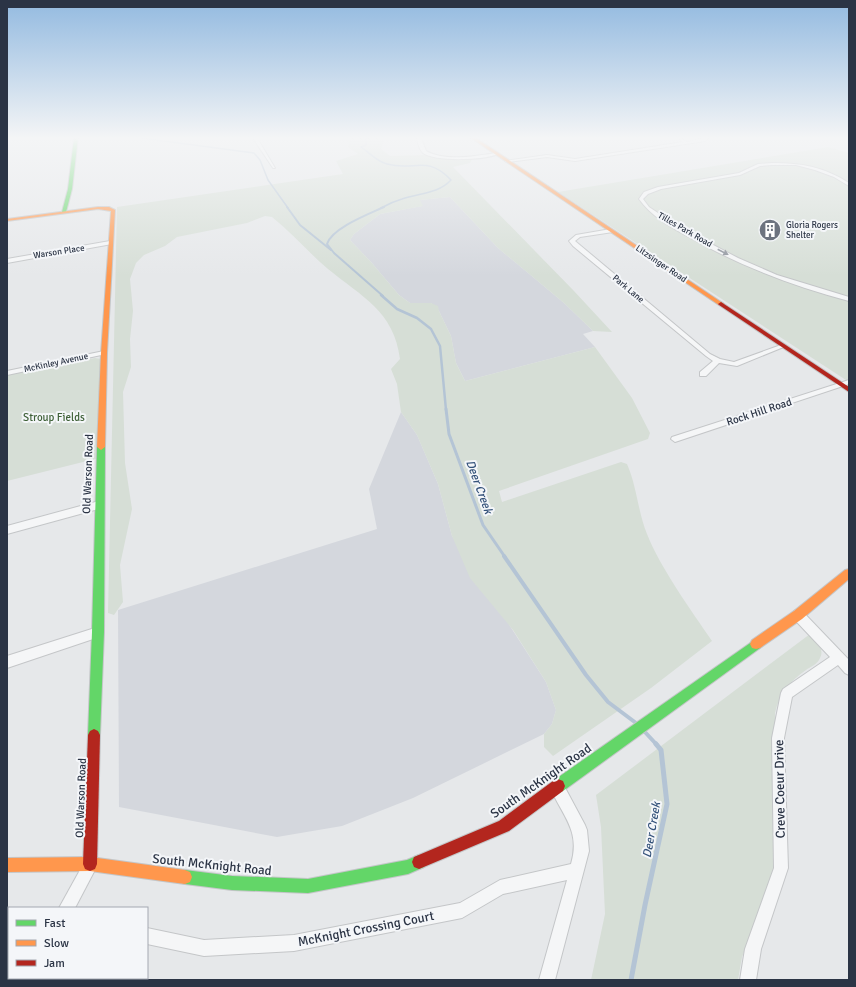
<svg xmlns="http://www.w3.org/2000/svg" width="856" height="987" font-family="Signika,sans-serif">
<rect width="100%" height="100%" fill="#e6e8ea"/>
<g fill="#d4d7dd">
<path d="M450,197L498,248L564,303L593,331L583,334L595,347L465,381L456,363L451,336L439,311L431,303H410L399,295L371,262L350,240L354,234L380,214L422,206L419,200Z"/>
<path d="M401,412L417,435L438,484L452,536L546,682L556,710L552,724L544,734L413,798L342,826L277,837L119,807L118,610L377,529L369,489Z"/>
</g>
<g fill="#d6ded6">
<path d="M346,138H384L381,149L390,156L426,155L436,157L472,159L470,163L453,167L574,291L612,332L593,331L564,303L498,248L450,197L420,200L423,206L380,214L354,234L350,240L371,262L399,295L410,303H431L438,306L439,311L451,336L456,363L465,381L595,347L632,398L650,433L648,439L499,491L502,502L621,462L627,464C637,487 638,512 647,534C661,569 691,610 712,641L651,688L553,756L544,747V734L552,724L556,710L546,682L513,630L470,578L452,536L438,484L417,435L401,412L397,384L391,369L400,359C394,311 362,297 328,269C309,253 292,233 272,217L265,216L247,223L177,237L165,246L144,255L136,263L130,279L133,311L130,339L131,367L123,392L125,463L132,509L120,565L123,602L114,615L108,613L117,207L343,174L336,161L358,154L348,147L350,140Z"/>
<path d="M828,147L849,153V382L558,192Z"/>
<path d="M95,358L101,359L99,458L7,481V375Z"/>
<path d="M810,634C816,640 825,649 820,658C818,664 810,667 806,670C790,681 779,694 775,713L776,854L770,884L742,957L738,980H591L605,914L601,827L596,795Z"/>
</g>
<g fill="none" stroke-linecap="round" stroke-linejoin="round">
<g stroke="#b4c4d5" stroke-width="1.5">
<path d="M141,138L254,153L260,160L268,180L288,208"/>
<path d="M366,138V145L361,147C370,153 376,161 387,164C415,172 426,154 451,180C438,194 419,193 402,199C395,201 388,204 381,208"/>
</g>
<g stroke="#b4c4d5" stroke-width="2">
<path d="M287,207L300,225L331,250"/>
<path d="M383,296L334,253L327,244C332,228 369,214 384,207"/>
</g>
<path stroke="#b4c4d5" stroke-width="2.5" d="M381,295L397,309L417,318L431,329L440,346L446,410"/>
<path stroke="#b4c4d5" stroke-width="3" d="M446,409L449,434L483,525L505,557"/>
<g stroke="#b4c4d5" stroke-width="4">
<path d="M504,556L586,675L608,702L636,723"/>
<path d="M644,731L657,745"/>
</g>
<path stroke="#b4c4d5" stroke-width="5" d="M631,980L645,905L667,804L661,750L656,744"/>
<g stroke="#c4c6c8" stroke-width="2">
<g id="street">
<path d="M253,138H257L275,168H273Z"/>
<path d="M417,138H421L426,151C446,162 475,156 496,153L498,154C485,160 435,162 423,153C419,149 418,143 417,138Z"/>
<path d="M704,138H708L705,141L575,161L547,157L507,162L505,161L547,155L575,159L683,142L680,140L682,139L687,142Z"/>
<path d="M772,163C802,163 824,167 849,183V186L834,177L815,170L796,165H772L760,166L740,175L661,189L648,194L643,199L649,207L679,227L738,258L777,275L849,297V301C792,286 738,265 687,236C669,226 651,216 639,199L644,192L658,187L739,173L758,164Z"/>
<path d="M611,229L614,231L613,232L580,237L575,241L710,354L720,359L734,362L781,345L783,344L786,346L737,366L719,363L706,376H700V372L713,361L706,356L573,246L569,241L576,235Z"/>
<path d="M110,241L112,242V244L7,263V259Z"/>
<path d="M104,351L107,353L106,354L7,375V371Z"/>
<path d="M849,380V384L675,442L671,439L672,437Z"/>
<path d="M99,501L102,502L104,505L102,508L7,534V526Z"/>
<path d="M798,610L802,611L849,660V675L845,673L838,665L792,697L784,738L788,868L761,949L756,980H740L745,949L774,868L772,738L781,693L783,689L830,657L794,619L793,615L794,611Z"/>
<path d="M98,627L102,628L104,632L102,636L7,668V656Z"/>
<path d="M557,780L562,782L585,825L587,830L589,851L555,980H539L567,880L503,894L462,918L294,951L204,956L147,944V928L204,940L294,935L460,903L500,880L571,864C581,830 562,816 550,787L552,782Z"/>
<path d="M90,859L95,861L97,866L75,908H59L85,861Z"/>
<path d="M22,978H38L37,980H21Z"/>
</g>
</g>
<g stroke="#c4c6c8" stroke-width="2">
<g id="fast">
<path d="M74,138H78L72,189L66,212L64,213L62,212L68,189Z"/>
<path d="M101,444L105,447L104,632L100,735L98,739L94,741L90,739L88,735L92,632L97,447Z"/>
<path d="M756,639L760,640L762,644L760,648L563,791L558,793L553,791L551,786L553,781Z"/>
<path d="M419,855L424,857L426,862L424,867L408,874L308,893L232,890L185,884L180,882L178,877L180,872L185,870L232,876L308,879L407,860Z"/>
</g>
</g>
<g stroke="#c4c6c8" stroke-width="2">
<g id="slow">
<path d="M471,138H476L724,304L719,305Z"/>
<path d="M98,207H109L115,210L107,353L105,447L101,450L97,447L101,353L111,211L98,209L7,221V219Z"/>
<path d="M849,569V579L802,619L760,648L756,649L752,648L750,644L752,640L794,611L845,570Z"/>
<path d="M90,857L185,870L190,872L192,877L190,882L185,884L90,871L7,872V858Z"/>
</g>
</g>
<g stroke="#c4c6c8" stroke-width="2">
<g id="jam">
<path d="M721,302L849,387V392L719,305L718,304Z"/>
<path d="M94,729L98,731L100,735L97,864L95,869L90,871L85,869L83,864L88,735L90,731Z"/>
<path d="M558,779L563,781L565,786L563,791L509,831L419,869L414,867L412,862L414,857L499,821L553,781Z"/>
</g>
</g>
<use href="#street" fill="#f5f6f7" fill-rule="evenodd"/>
<use href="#fast" fill="#63d668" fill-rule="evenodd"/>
<use href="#slow" fill="#ff974d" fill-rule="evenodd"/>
<use href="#jam" fill="#b3261e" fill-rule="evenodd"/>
</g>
<defs><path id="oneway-solid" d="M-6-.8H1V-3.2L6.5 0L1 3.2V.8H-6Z"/></defs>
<use fill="#90959e" href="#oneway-solid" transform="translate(723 252) rotate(27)"/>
<linearGradient id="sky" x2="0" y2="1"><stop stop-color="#93bae0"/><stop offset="0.5" stop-color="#f4f5f6"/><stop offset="1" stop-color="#f4f5f6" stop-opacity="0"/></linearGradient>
<rect width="856" height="276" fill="url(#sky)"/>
<defs>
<g id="building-disc" transform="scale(1.15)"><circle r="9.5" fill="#6c737f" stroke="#f4f6f9"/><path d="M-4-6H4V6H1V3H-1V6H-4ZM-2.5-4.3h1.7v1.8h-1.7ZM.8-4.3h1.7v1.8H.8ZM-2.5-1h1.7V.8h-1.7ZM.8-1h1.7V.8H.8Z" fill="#fff"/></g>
</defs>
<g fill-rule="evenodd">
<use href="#building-disc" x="770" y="230"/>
</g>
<g text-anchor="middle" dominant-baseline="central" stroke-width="4" stroke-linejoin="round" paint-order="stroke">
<g font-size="9" fill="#2b3445" stroke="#f4f6f9" text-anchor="start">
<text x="786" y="225">Gloria Rogers<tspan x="786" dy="10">Shelter</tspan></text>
</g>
<g font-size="9" fill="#2b3445" stroke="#f4f6f9">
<text transform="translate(685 230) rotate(30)">Tilles Park Road</text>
<text transform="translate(59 252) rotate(-9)">Warson Place</text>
<text transform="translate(661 264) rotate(34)">Litzsinger Road</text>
<text transform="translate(628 289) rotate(40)">Park Lane</text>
<text transform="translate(56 363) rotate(-12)">McKinley Avenue</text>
</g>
<g font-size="11" fill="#2b3445" stroke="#f4f6f9">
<text transform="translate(759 412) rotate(-18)">Rock Hill Road</text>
<text transform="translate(88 474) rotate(-88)">Old Warson Road</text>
<text transform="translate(81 798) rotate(-88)">Old Warson Road</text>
</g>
<g font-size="11" fill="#3f6138" stroke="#f4f6f9">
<text x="54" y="417">Stroup Fields</text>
</g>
<g font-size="12" font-style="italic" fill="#34527a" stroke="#f4f6f9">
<text transform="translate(479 487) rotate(70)">Deer Creek</text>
<text transform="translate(652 830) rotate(-80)">Deer Creek</text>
</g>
<g font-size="13" fill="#2b3445" stroke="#f4f6f9">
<text transform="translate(541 781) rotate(-35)">South McKnight Road</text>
<text transform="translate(780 789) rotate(-91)">Creve Coeur Drive</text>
<text transform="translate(212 865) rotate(6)">South McKnight Road</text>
<text transform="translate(366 929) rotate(-11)">McKnight Crossing Court</text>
</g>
</g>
<rect width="856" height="987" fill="none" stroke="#2b3445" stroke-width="16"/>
<rect x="8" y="907" width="140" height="72" fill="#f4f6f9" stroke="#a4a8b1"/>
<rect x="16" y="920" width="20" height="6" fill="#63d668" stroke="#a4a8b1"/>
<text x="44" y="927" font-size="12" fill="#2b3445">Fast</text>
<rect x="16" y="940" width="20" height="6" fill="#ff974d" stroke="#a4a8b1"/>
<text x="44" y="947" font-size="12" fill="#2b3445">Slow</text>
<rect x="16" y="960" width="20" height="6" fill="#b3261e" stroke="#a4a8b1"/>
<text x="44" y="967" font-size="12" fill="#2b3445">Jam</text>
</svg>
